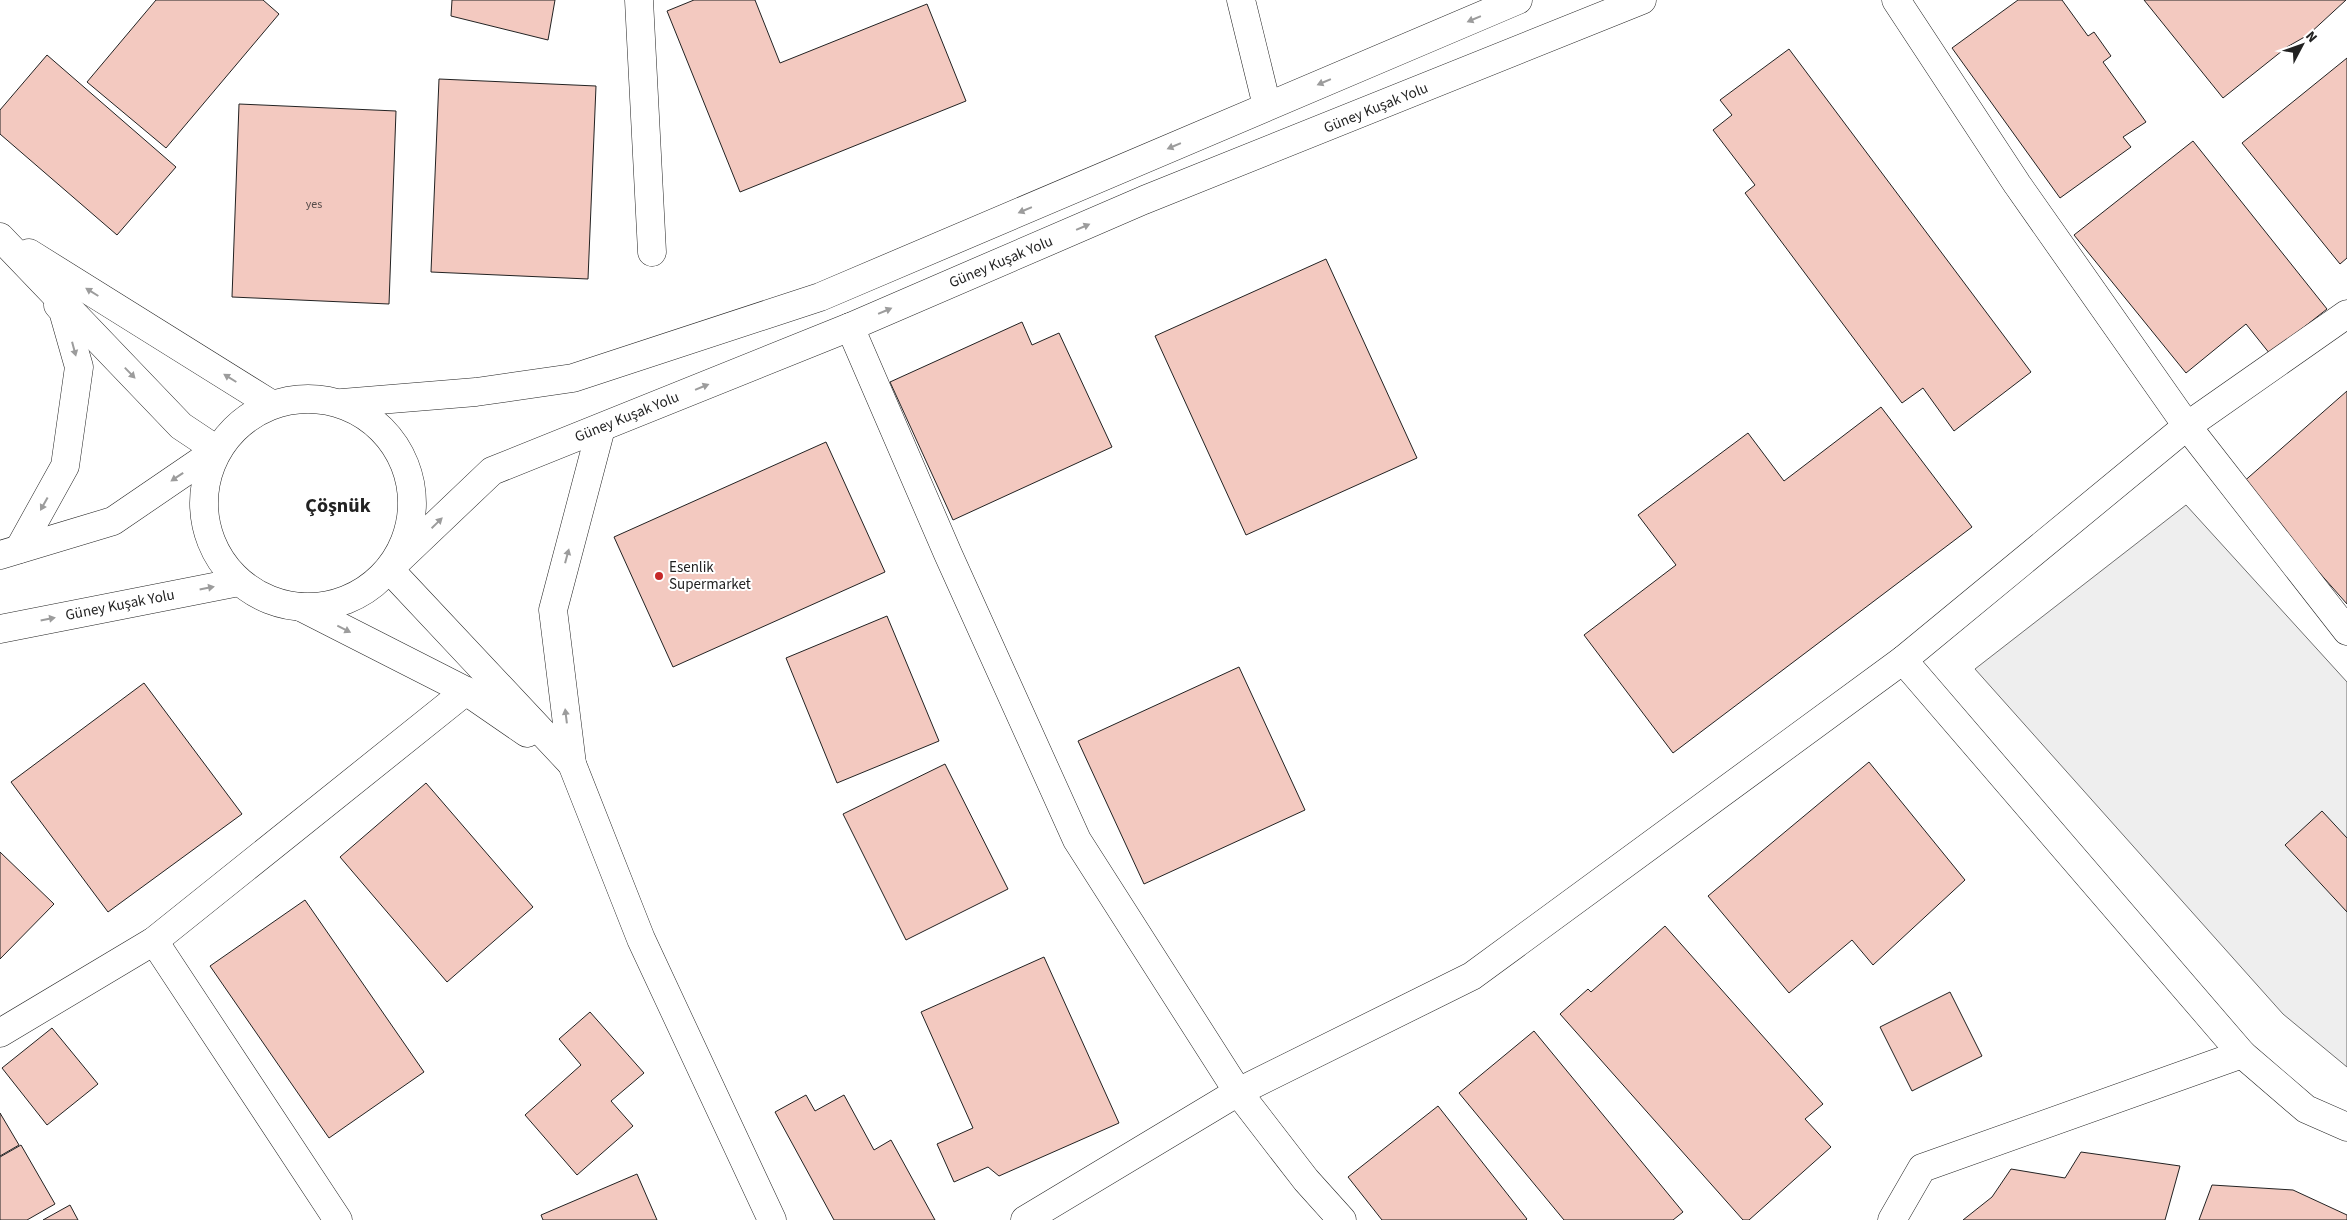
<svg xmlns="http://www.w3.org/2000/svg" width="2347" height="1220" font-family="'Source Sans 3',sans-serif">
<rect width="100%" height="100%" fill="#fff"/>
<path fill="#eee" stroke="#6f6f6f" d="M2186,505L2347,682V1067L2283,1014L1975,669Z"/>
<g fill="#f3c9c0" stroke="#222">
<path d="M156,0H263L279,14L166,148L87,82Z"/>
<path d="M452,0H555L548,40L451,16Z"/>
<path d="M694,0H755L780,63L927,4L966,101L740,192L667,11Z"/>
<path d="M2018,0H2062L2088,36L2094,32L2111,56L2103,62L2146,122L2123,137L2131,147L2060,198L1952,48Z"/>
<path d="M2144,0H2346L2308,35L2287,47L2223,98Z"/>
<path d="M1789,49L2031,372L1954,431L1923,388L1902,403L1745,193L1755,185L1713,130L1732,115L1720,100Z"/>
<path d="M47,55L176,167L117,235L0,134V110Z"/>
<path d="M2347,58V258L2340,264L2242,143Z"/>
<path d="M439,79L596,86L588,279L431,272Z"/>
<path d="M239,104L396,111L389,304L232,297Z"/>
<path d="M2193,141L2327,309L2270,354L2246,324L2186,373L2074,235Z"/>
<path d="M1326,259L1417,458L1246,535L1155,336Z"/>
<path d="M1022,322L1032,345L1059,333L1112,447L953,520L890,382Z"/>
<path d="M2347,391V604L2241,484Z"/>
<path d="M1881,407L1972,527L1673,753L1584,635L1676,565L1638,515L1748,433L1784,481Z"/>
<path d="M826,442L885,572L673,667L614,537Z"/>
<path d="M887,616L939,741L837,783L786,658Z"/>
<path d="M1239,667L1305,810L1144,884L1078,741Z"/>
<path d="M144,683L242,814L108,912L11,782Z"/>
<path d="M1869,762L1965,880L1873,965L1852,940L1789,993L1708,896Z"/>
<path d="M945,764L1008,889L906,940L843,814Z"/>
<path d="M426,783L533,907L447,982L340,857Z"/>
<path d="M2322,811L2347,838V912L2285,845Z"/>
<path d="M0,852L54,904L0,959Z"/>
<path d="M305,900L424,1072L329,1138L210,966Z"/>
<path d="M1665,926L1823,1104L1805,1119L1831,1147L1749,1220H1743L1560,1014L1588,989L1591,992Z"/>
<path d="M1044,957L1119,1123L999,1176L988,1167L954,1182L937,1144L973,1128L921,1012Z"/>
<path d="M1950,992L1982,1056L1912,1091L1880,1027Z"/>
<path d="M590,1012L644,1073L611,1101L633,1126L577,1175L525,1115L581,1065L559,1039Z"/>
<path d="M52,1028L98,1084L47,1125L2,1068Z"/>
<path d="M1534,1031L1683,1212L1673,1220H1564L1459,1093Z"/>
<path d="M806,1095L815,1111L844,1095L874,1150L891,1140L935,1220H834L775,1112Z"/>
<path d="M1438,1106L1527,1219L1526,1220H1382L1348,1177Z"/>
<path d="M0,1113L19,1145L0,1156Z"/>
<path d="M21,1145L55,1204L27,1220H0V1157Z"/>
<path d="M2081,1152L2180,1166L2165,1220H1963L1992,1197L2011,1169L2065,1178Z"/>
<path d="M637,1174L657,1220H543L541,1215Z"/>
<path d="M2212,1185L2293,1190L2347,1215V1220H2199Z"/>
<path d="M70,1205L78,1220H43Z"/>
</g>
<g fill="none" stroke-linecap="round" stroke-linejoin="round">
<g stroke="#222" stroke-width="29">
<g id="street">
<path d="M639,0L652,252"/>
<path d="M1241,0L1267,106"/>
<path d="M1896,0L2017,184L2187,426L2347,631"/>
<path d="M850,327L948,554L1077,840L1238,1092L1306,1180L1342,1220"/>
<path d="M1903,660L2242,1054"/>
<path d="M154,941L338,1220"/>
<path d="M0,1033L154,941L466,691"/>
<path d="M1025,1220L1238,1092L1472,976L1903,660L2187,426L2347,314"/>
<path d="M1892,1220L1922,1168L2242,1054L2306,1109L2347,1127"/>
</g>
</g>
<g stroke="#222" stroke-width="29">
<g id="secondary">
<path d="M0,237L181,426L217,450L113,521L0,555"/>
<path d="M29,253L271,404"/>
<circle cx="308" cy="503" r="104"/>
<path d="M342,403L476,392L573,378L820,297L1518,0"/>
<path d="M601,428L553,610L572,764L641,939L772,1220"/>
<path d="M19,549L65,466L79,367L63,311L58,305"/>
<path d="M301,607L466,691L527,733"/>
<path d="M0,629L239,582"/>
<path d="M572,764L389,569L492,471L850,327L1144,200L1642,0"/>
</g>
</g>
<use href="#street" stroke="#fff" stroke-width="28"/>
<use href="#secondary" stroke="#fff" stroke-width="28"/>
</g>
<defs><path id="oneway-solid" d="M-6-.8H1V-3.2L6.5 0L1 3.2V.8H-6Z" transform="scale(1.25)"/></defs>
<g fill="#9c9c9c">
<use href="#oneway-solid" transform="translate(1474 19) rotate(157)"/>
<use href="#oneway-solid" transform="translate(1324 82) rotate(157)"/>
<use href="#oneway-solid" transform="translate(1174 146) rotate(157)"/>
<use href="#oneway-solid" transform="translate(1025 210) rotate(157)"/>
<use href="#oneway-solid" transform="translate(1083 227) rotate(-23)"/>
<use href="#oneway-solid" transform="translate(92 292) rotate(-148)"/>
<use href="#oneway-solid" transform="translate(885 311) rotate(-23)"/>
<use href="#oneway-solid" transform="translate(74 349) rotate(75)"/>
<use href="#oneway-solid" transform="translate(130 373) rotate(46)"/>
<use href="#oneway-solid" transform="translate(230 378) rotate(-148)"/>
<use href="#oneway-solid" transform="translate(702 387) rotate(-22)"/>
<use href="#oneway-solid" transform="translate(177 477) rotate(146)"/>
<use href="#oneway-solid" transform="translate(44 504) rotate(119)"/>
<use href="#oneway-solid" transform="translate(437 523) rotate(-44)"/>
<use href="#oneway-solid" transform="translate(567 556) rotate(-75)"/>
<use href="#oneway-solid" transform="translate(207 588) rotate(-11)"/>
<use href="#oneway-solid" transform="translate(48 619) rotate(-11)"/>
<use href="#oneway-solid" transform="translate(344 629) rotate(27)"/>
<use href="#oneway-solid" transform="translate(566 716) rotate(-97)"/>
</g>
<circle fill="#c62828" stroke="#fff" stroke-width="2" cx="659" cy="576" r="5"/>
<g text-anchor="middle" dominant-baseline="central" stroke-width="4" stroke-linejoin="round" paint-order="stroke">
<g font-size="12" fill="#564c4a">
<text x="314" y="204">yes</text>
</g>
<g font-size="15" fill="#222" stroke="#fff">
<text transform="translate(1376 108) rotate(-22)">Güney Kuşak Yolu</text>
<text transform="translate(1001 262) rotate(-23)">Güney Kuşak Yolu</text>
<text transform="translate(627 417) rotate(-22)">Güney Kuşak Yolu</text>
<text transform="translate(120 605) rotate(-11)">Güney Kuşak Yolu</text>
</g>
<g font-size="15" fill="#222" stroke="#fff" text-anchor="start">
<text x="669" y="567">Esenlik<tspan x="669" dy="17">Supermarket</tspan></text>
</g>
<g font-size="20" font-weight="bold" fill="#222" stroke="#fff">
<text x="338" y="506">Çöşnük</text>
</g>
</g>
<g transform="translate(2302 45) rotate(49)" stroke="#ffffff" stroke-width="4" paint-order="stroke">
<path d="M0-4L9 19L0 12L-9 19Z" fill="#222222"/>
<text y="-8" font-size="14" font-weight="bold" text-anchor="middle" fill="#222222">N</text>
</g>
</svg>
